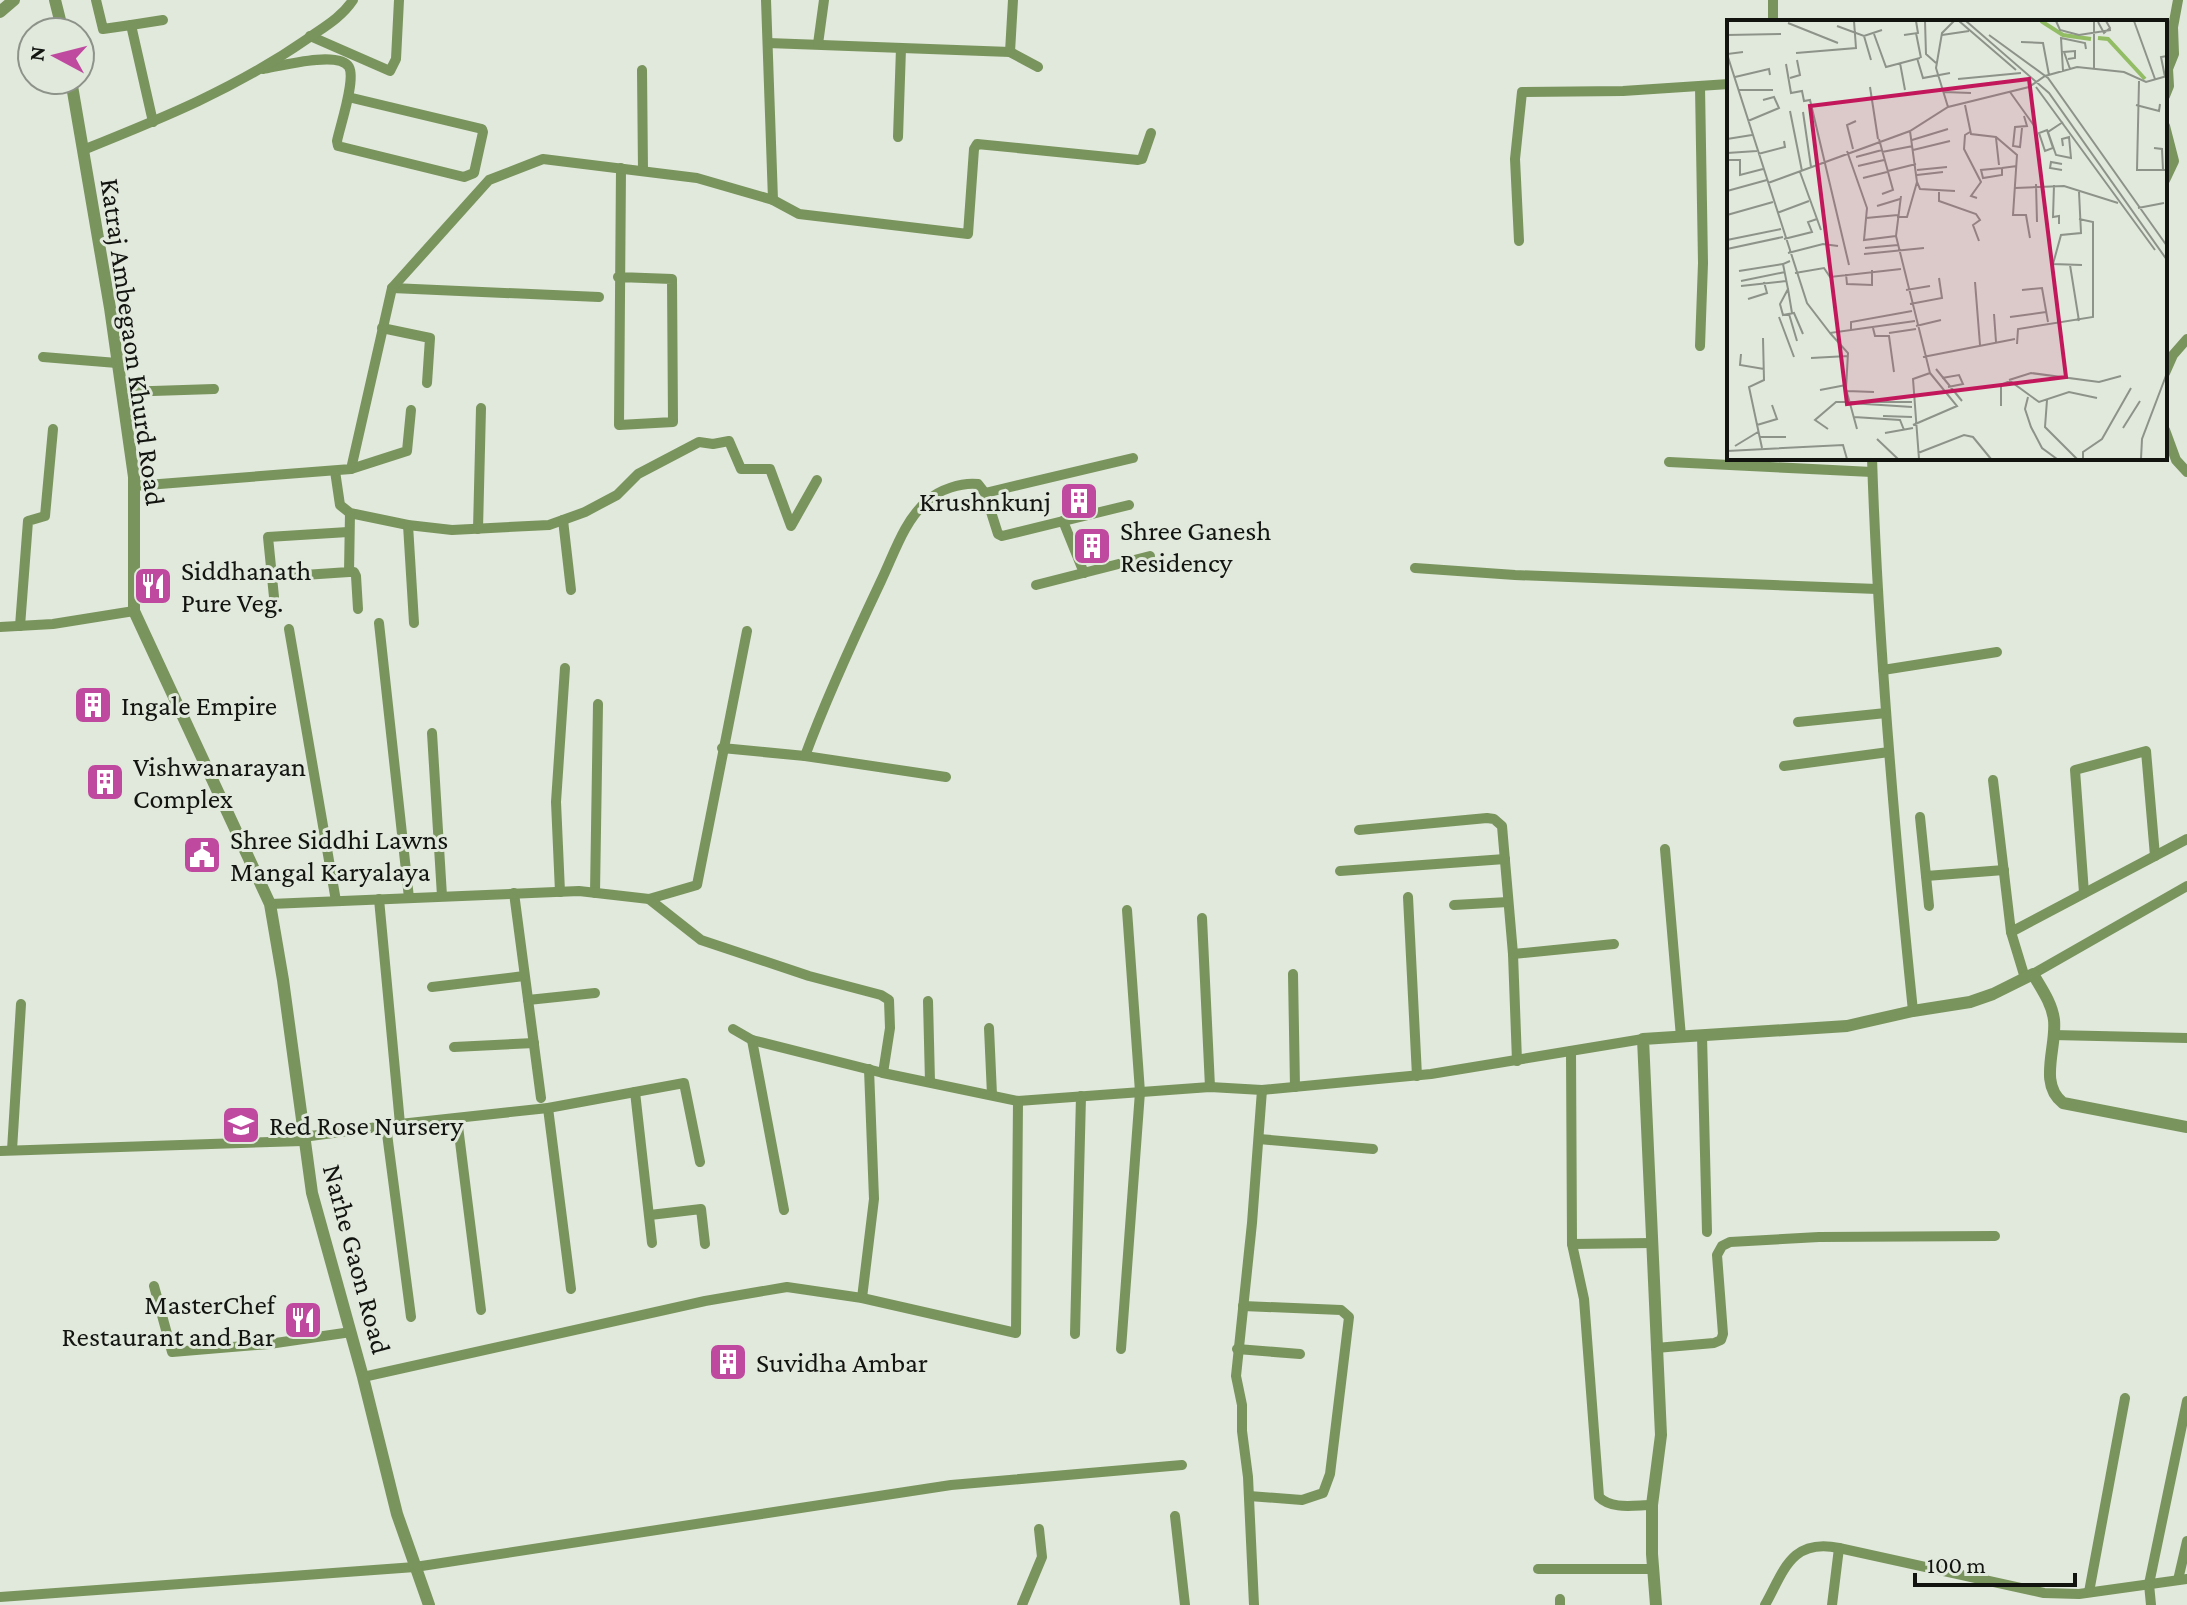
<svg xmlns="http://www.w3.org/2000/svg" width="2187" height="1605" font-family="'Crimson Pro',serif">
<rect width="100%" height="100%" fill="#e1e8dc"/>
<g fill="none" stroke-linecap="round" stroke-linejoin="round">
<g stroke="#79945d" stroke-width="10">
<path d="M96,0L103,29L131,25"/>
<path d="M766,0L773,200"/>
<path d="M1773,22V0"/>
<path d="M310,36L390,71L396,59L399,0"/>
<path d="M768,43L1010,52L1038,67"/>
<path d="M818,44L824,0"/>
<path d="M1010,52L1013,0"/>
<path d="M263,69C280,66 339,50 349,67C356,80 340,126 337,141L338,146L464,177L474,173L483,132L482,129L348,97"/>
<path d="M642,70L643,171"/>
<path d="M1700,87L1703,263L1700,346"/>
<path d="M2165,96L2169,86L2168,69L2174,54L2173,27L2178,0"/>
<path d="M153,122L131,25L163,20"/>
<path d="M2165,126L2174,161L2165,180"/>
<path d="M898,137L901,48"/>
<path d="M83,150C163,118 235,89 307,39C324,27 341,18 353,0"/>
<path d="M1519,241L1515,159L1522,92L1623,91L1729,84"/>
<path d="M618,277L672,279L673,422L619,425L621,168"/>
<path d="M392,288L599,297"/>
<path d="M382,328L430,338L427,383"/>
<path d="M43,357L117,363"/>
<path d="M2165,373L2173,355L2187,339"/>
<path d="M122,392L214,389"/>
<path d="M2165,430L2176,460L2187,472"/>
<path d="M1872,458C1878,643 1894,827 1913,1011"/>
<path d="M1669,462L1872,472"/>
<path d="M351,469L407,451L411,410"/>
<path d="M335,471L340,505L350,513L408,525L452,530L549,525L585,512L617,495L638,474L699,442L713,444L729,441L741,469H770L791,526L817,480"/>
<path d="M134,486L351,469L392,288L489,180L543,159L697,178L773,200L799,214L968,234L974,149L977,144L1138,160L1142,159L1151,133"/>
<path d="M985,493L1133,458"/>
<path d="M563,520L571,590"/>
<path d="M1063,521L1084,573"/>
<path d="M408,525L414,623"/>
<path d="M478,529L481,408"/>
<path d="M1415,568L1515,575L1877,589"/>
<path d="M349,572H354L356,576L358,609"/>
<path d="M289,576L349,572L350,513"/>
<path d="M1036,585L1150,556"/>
<path d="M274,597L268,537L348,532"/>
<path d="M379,623L409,898"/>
<path d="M20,626L28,521L45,516L53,429"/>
<path d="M0,627L53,624L134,611"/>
<path d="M289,629L336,901"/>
<path d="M1883,670L1997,652"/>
<path d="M1798,722L1886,713"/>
<path d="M432,733L442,896"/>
<path d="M722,748L805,756C827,696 854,638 881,581C894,554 904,521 927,501C938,490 962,482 978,484L985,493L998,534L1002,536L1129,505"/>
<path d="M805,756L946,777"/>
<path d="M1784,766L1889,752"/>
<path d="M1993,780L2011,932L2025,978"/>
<path d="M1920,817L1926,876L2004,870"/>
<path d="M1359,830L1487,818L1494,819L1502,826L1513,954L1517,1061"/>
<path d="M1665,849L1681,1037"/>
<path d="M1340,871L1505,859"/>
<path d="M1926,876L1929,906"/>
<path d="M560,892L556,802L565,668"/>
<path d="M514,893L541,1098"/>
<path d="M595,893L598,704"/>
<path d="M2084,893L2075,770L2146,751L2155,856"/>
<path d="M1408,897L1417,1076"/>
<path d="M379,899L400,1124"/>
<path d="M649,899L697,885L747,631"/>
<path d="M270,904L579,891L649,899L701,940L809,976L881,995L889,1000L890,1028L883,1073"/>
<path d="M1454,905L1508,902"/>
<path d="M1202,918L1210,1087"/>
<path d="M2011,932L2187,839"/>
<path d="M1513,954L1614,944"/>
<path d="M1293,974L1295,1087"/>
<path d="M2033,974L2187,886"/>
<path d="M432,987L524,976"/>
<path d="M528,1000L595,993"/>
<path d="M928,1001L930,1082"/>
<path d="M989,1028L992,1095"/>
<path d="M733,1029L752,1040L883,1073L1018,1101L1210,1087L1262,1090L1431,1074L1643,1039"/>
<path d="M2053,1035L2187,1038"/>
<path d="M1702,1036L1707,1232"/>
<path d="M752,1040L784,1210"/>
<path d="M454,1047L534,1043"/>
<path d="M1571,1051L1572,1244L1584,1299L1599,1497C1612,1510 1635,1505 1652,1505"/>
<path d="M635,1092L652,1243"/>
<path d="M548,1108L571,1289"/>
<path d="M457,1118L481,1310"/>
<path d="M386,1126L411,1317"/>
<path d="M303,1137L400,1124L548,1108L684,1083L700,1162"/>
<path d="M1259,1139L1373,1149"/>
<path d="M12,1150L21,1004"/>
<path d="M0,1151L303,1141"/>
<path d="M650,1215L701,1209L705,1244"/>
<path d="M1572,1244L1652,1243"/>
<path d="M154,1286L172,1352L269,1344L351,1332"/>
<path d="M862,1298L874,1199L869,1069"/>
<path d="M1243,1306L1341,1310L1349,1317L1330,1474L1323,1493L1302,1500L1249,1496"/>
<path d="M1075,1334L1081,1096"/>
<path d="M1656,1348L1714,1343L1721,1340L1723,1334L1717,1255L1722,1246L1730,1242L1819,1237L1995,1236"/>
<path d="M1121,1349L1140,1092L1127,910"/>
<path d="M1237,1349L1300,1354"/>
<path d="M363,1377L705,1301L787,1287L862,1298L1016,1333L1018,1101"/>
<path d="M1175,1516L1185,1605"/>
<path d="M1538,1569H1653"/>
<path d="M2178,1580L2187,1541"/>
<path d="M2089,1592L2125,1398"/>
<path d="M0,1597L415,1567L951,1485L1182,1465"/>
<path d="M1560,1599V1605"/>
<path d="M1022,1605L1042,1557L1039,1529"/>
<path d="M1254,1605L1248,1477L1242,1431V1405L1236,1376L1252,1223L1262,1090"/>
<path d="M1765,1605C1784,1571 1791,1538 1839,1548L2044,1593L2079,1594L2187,1579"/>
<path d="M1832,1605L1839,1548"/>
<path d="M2151,1605L2149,1584L2187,1401"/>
</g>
<g stroke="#79945d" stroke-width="12">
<path d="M55,0L63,32"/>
<path d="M0,12L14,0"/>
<path d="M71,80L110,308L134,477V611L270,904L283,980L312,1193L363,1377L397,1514L429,1605"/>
<path d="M1656,1605L1652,1554V1505L1661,1435L1643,1039L1847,1026L1913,1011L1970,1002L1993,994L2033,974C2041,988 2052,1003 2054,1020C2057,1047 2038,1084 2063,1103L2187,1127"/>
</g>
</g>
<defs>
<g id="building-square" transform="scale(2)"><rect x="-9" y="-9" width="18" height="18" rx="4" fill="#c049a0" stroke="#e1e8dc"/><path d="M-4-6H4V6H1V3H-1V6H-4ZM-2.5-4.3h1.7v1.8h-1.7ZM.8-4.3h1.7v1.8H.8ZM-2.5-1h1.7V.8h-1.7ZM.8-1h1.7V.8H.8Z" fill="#fff"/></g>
<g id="restaurant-square" transform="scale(2)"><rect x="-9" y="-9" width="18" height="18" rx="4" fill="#c049a0" stroke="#e1e8dc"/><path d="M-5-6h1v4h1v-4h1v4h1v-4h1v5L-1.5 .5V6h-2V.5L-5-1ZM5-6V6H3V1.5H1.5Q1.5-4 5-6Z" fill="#fff"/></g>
<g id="civic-square" transform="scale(2)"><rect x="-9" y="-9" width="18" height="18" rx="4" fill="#c049a0" stroke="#e1e8dc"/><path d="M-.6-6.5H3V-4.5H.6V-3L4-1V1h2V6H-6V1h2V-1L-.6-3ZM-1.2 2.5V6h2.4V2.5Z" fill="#fff"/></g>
<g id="school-square" transform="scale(2)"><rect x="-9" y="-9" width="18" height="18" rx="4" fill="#c049a0" stroke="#e1e8dc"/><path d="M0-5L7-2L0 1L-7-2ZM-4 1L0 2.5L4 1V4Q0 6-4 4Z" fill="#fff"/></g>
</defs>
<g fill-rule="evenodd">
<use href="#building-square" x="1079" y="501"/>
<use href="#building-square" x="1092" y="546"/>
<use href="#restaurant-square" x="153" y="586"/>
<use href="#building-square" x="93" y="705"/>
<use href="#building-square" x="105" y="782"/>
<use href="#civic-square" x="202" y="855"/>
<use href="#school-square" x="241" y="1125"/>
<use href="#restaurant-square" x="303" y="1320"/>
<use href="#building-square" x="728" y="1362"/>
</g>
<g text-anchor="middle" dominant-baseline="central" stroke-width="6" stroke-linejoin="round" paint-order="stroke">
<g font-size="28" fill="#121410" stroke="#e1e8dc">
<text transform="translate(133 342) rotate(82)">Katraj Ambegaon Khurd Road</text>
<text transform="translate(357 1259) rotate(75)">Narhe Gaon Road</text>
</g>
<g font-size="28" fill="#121410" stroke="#e1e8dc" text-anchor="start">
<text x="1051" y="501" text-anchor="end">Krushnkunj</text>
<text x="1120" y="530">Shree Ganesh<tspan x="1120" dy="32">Residency</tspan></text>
<text x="181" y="570">Siddhanath<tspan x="181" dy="32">Pure Veg.</tspan></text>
<text x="121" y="705">Ingale Empire</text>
<text x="133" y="766">Vishwanarayan<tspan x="133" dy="32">Complex</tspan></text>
<text x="230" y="839">Shree Siddhi Lawns<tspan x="230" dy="32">Mangal Karyalaya</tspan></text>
<text x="269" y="1125">Red Rose Nursery</text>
<text x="275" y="1304" text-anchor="end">MasterChef<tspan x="275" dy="32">Restaurant and Bar</tspan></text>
<text x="756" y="1362">Suvidha Ambar</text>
</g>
</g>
<g transform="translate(1727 20)">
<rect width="440" height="440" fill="#e1e8dc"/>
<path fill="none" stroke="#93bd64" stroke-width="4" d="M314,1L336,15L364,19M371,18L381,19L418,59"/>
<path fill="none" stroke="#8e938a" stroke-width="2" d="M198,1L199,34L209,43M232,1L289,50M239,1L322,73L440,240M329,1L333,10L352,15L384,10M407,1L428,59M371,2L377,13L383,8L379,1M61,3L111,23M110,6L137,16L155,10M189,13L194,38M147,14L159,47L193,38M0,15L54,14M177,15L191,13L189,1M215,15L242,11M262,15L321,58L440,226M137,16L144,40M294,22L316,23L322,55M16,32L0,34L80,283L103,313L188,301M69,33L129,28L127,1M190,38L196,58L223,53M341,39L348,38V31L337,32L343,49M173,43L178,70M59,44L64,73L75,71L77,81L83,80L122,245M367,49V1M336,51L334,18L358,23L359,29M8,57L42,49L43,55M438,57L434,37L440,36M63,58L73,55L70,40M231,59L294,53M412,61L410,150H440M143,67L151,119M309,67L428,230M12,70H46M217,72L244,73M283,72L308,107M238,85L244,114L269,117L290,135L286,195H299L303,218M409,85L432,91L433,84M221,87L209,48L215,13L227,1M63,91L75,151M76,92L84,147M21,101L52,88L47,77L36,80M336,102L321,112L329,135L344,138L342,117L335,119L336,126M295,108L293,127L286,126L288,107L300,106L297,96M320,110L326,128L318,131L312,113ZM243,112L238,115L237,129L254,162L244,176L250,178M269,118L272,145M0,119L25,115M152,119L166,170L155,174M185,120L221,109M427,128L435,129L436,150M126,129L120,105L129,101M186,130L223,121M120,131L140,188L137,220L169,216M155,132L186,126M0,133L30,131M31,134L58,127L57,121M129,137L155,130M0,140H13V155L36,149M131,146L157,140M275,148V155L256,158L254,150L275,148L290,146M190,150L220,147M335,150L323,148L324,142L335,144M161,151L189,144M73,152L94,210M190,155L216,152M136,158L160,152M190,162L193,169L228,171M41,163L183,111L221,87L302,67L318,56L350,47L397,52L419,62L440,56M309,164L310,202M327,165L326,197L332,196V204M288,168L337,166L391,183M212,170V181L249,194L253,200L246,205L252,221M0,171L40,160M352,172L354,213L334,215L326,244L355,245M174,176L169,216L203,353L186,359L192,439M150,186L173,179M411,188L437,183M50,193L82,181M0,195L46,182M170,197H180L190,162L183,111M139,198L171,195M57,219L85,212L81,202L90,199M0,220L54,209M138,228L171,225M0,229L56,217M61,233L96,224L111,226M137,234L197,228M63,241L56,244L61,269L53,284L56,295L67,293L76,314M343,245L352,301M12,251L56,244M68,253L97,248L103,257L174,249M119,254L120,264L145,265V250M14,261L58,252M248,262L253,325M14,266L59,261M61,269L65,293M179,270L203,266M295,270L315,268L321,302M21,279L40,273L37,262M183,284L215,278L212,258M62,294L70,321M267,294L269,322M52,297L67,337M283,297L319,292M189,306L214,300M146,308L148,316H162L167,352M124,310V302L185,291M103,313L121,333L119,369L130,409M162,313L189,309M290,324L291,309L366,297V202L352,199M14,334L13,345L37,349M196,337L288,319M84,338L121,336M209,349L235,381M215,358L232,355L236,364L221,367M282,360L304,353L372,362L394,356M93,370L119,365M120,371L147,372M301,377L298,389L304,407L315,428L330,439M320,380L318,407L350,439M123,383L185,387M274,386V365L283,361L312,382L342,372L370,378M156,396L185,397M127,397L173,400L177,410M30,405L50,399L45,385M186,405L230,386L203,353M396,408L413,381M101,409L88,400L109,382H185M158,413L186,408M32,417H59M150,419L171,439M8,426L31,412M35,428L22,367L37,360L36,318M0,431L116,425L120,439M191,433L237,415L246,417L264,439M356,439V432L375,419L404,368M414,439L415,419L440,353"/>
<path fill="#c2185b" fill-opacity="0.15" stroke="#c2185b" stroke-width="4" d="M302,59L339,357L120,384L83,86Z"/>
<rect width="440" height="440" fill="none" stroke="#121410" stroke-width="4"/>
</g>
<g transform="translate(56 56) rotate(277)"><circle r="38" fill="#e1e8dc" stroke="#8e938a" stroke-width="2"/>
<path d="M0-6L14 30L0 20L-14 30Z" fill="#c049a0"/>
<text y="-12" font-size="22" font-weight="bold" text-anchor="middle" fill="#121410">N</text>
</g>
<path d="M1915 1573v12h160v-12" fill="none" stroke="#121410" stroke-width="4"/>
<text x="1927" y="1573" font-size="24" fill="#121410" stroke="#e1e8dc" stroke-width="6" paint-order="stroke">100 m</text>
</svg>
